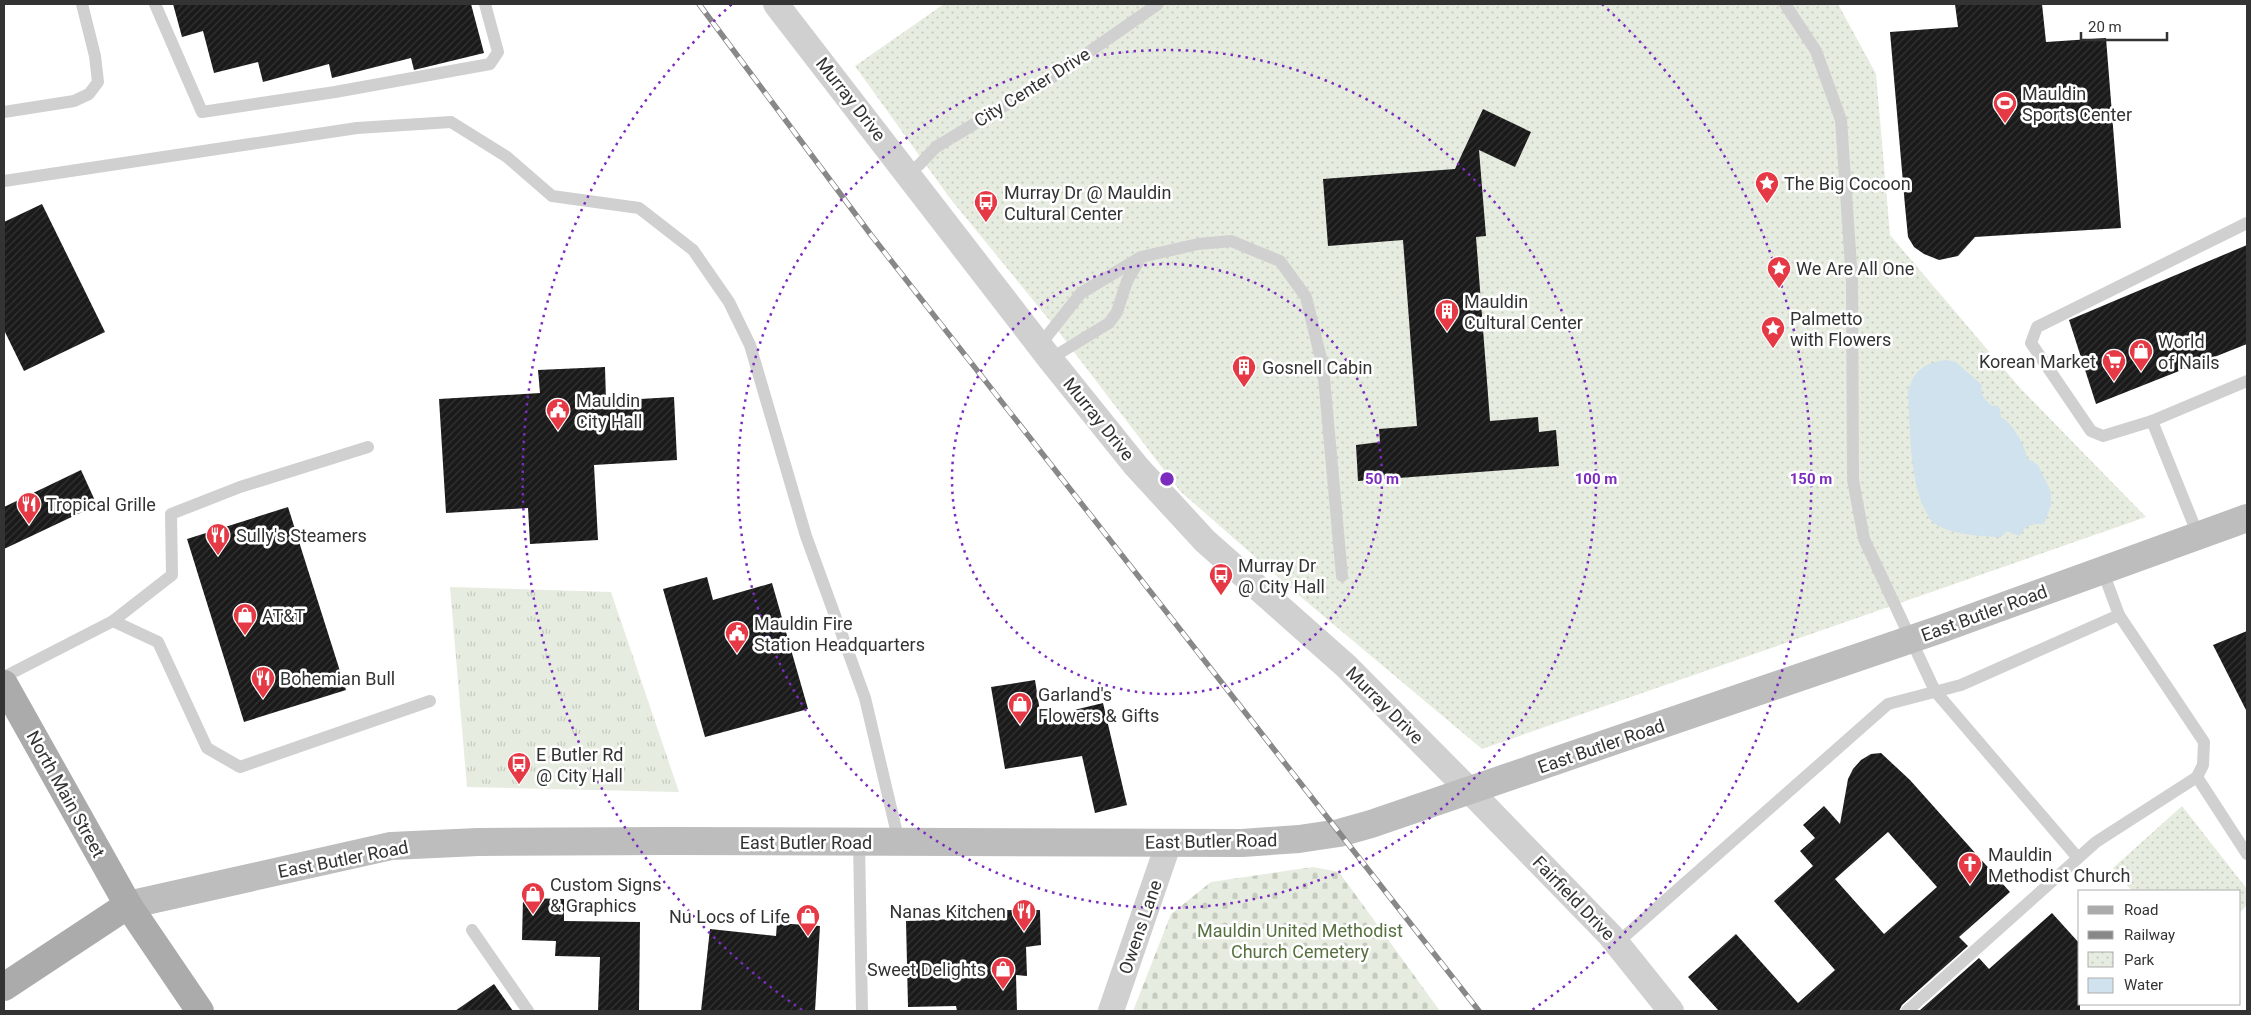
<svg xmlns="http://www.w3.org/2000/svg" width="2251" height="1015" font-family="Roboto,sans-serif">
<defs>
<pattern id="grass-tufts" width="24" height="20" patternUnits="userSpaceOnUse" patternTransform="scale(1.25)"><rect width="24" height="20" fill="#e6ecdf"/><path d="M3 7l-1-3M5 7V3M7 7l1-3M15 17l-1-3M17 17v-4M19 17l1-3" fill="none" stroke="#c6cbc0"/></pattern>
<pattern id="cemetery-stones" width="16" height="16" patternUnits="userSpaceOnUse" patternTransform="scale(1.25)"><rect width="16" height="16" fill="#e6ecdf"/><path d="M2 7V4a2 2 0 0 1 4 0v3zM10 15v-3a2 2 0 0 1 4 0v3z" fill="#c6cbc0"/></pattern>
<pattern id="park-dots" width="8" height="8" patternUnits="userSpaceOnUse" patternTransform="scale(1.25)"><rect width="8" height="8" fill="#e6ecdf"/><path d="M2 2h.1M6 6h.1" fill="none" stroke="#c6cbc0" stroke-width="1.8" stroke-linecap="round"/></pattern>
<pattern id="building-hatch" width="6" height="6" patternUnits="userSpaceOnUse" patternTransform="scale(1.25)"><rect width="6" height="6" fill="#1a1a1a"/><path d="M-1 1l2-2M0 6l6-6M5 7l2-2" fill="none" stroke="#333"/></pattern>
</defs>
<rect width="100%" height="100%" fill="#fff"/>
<path fill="url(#grass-tufts)" d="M450,587L611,592L679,792L467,787Z"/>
<path fill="url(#cemetery-stones)" d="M1313,867L1339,872L1440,1011H1133L1171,914L1211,882Z"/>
<g fill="url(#park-dots)">
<path d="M944,4H1838L1876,74L1890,235L2020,388L2146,517L1482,749L1302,598L1180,491L1055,327L949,197L855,66Z"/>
<path d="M2182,806L2247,889V905L2240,912V891H2132L2113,868Z"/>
</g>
<path fill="#cfe2ee" d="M1946,360L1956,362L1982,385C1979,394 1986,401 1992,406L1996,405L2000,409L2001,417C2011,421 2026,447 2027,458L2038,465L2051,492V505L2044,524C2032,524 2025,524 2020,536L2007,531L2001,537C1984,537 1942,534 1931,520C1909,491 1910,427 1908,392C1913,370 1925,363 1946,360Z"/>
<g fill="url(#building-hatch)" fill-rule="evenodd">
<path d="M173,4H471L484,53L414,70L411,58L332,78L329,64L263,82L258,62L214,73L203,31L182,37Z"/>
<path d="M1955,4H2042L2046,42L2106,38L2121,228L1975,237L1958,256L1939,260L1924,254L1914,247L1908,237L1905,206L1890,32L1958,27Z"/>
<path d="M1483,109L1531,132L1515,167L1479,150L1486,236L1476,237L1490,421L1538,417L1539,432L1556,430L1559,466L1358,481L1356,445L1380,442L1379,429L1417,426L1403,240L1328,246L1323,179L1455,169Z"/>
<path d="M42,204L105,332L24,371L4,330V222Z"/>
<path d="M2247,245V344L2096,404L2069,320Z"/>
<path d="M605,367L606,401L674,397L677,460L594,465L598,540L530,544L528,508L446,513L439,399L540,393L538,370Z"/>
<path d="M81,470L97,505L4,549V507Z"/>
<path d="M288,507L346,690L244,722L187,539Z"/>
<path d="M707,577L713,600L772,583L808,709L705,737L663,589Z"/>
<path d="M2247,631V712L2213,645Z"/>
<path d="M1035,680L1041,718L1103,703L1127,805L1095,813L1082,756L1005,769L991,687Z"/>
<path d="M1881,753L1910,780L2010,892L1959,937L1968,946L1902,1005L1899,1011H1719L1688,977L1736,934L1798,1003L1835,970L1774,901L1813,866L1800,851L1815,838L1803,825L1824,806L1840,824L1848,779L1853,769L1861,760L1871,754ZM1888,832L1937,887L1884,934L1835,879Z"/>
<path d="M523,898L564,899V921L640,922L639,1011H598L600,957L555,956L556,941L522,940Z"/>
<path d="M954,910H1040L1041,945L1026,947L1027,976L1016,975L1017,1011H957L956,1006L908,1007L906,921L954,919Z"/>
<path d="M2052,913L2080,944V1011H1919L1979,958L1989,969Z"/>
<path d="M777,923L820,926L815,1011H701L710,929L776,936Z"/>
<path d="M494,984L513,1011H455Z"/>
</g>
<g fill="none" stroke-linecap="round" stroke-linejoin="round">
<g stroke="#d0d0d0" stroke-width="12">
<path d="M155,4L202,112L335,92L490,64L498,52L485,4"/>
<path d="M1785,4L1816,51L1841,120L1852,281L1853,480L1864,539L1935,691L2078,858"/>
<path d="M4,112L74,101L89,94L98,82L95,56L82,4"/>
<path d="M908,173L919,165L936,147L1056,75L1158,4"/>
<path d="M4,181L357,128L451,122L507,157L552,196L639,208L693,250L729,302L750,345L806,536L865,698L899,842"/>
<path d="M2247,223L2037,327L2031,343L2091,431L2103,436L2152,421L2247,381"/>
<path d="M1040,345L1081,293L1141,257L1198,244L1231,241L1280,261L1306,297L1323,367L1342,576"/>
<path d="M1050,359L1109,323L1117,312L1127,281L1140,259"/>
<path d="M2152,421L2198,535"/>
<path d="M113,621L172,575L171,514L240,487L368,447"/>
<path d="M4,677L113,621L158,642L207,748L240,767L430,701"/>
<path d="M2197,777L2247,854"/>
<path d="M859,842L862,1011"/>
<path d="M472,930L528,1011"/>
<path d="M1617,943L1888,704L1961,685L2119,615L2102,569"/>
<path d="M1907,1011L2096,842L2197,777L2203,765L2204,742L2119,615"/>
</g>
<g stroke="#d0d0d0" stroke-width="26">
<path d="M776,4L1050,359L1136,466L1205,541L1346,666L1470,791L1610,935L1671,1011"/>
<path d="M1111,1011L1169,842"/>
</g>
<path stroke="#bdbdbd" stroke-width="28" d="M128,905L391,846L478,842L667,841L1242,843L1299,839L1339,833L1371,824L1938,630L2247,518"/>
<g stroke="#ababab" stroke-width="28">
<path d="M4,684L128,905L200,1011"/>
<path d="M4,987L128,905"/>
</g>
<g stroke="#888" stroke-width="5.5">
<path id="rail" d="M699,4L871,235L1479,1011"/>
</g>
<use href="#rail" stroke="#fff" stroke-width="4" stroke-dasharray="11" stroke-linecap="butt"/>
</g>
<g fill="none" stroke="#7b2cbf" stroke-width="2.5" stroke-dasharray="2.5 5">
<circle cx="1167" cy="479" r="215"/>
<circle cx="1167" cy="479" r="429"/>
<path d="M802 1010A644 644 0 0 1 732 4M1602 4A644 644 0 0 1 1532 1010"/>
</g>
<defs>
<g id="stadium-pin" transform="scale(1.25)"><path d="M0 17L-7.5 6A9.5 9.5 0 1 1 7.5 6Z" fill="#e63946" stroke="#fff"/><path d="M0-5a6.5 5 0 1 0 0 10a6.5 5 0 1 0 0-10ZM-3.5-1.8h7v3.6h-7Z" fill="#fff"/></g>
<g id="sight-pin" transform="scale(1.25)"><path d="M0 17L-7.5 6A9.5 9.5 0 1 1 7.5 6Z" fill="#e63946" stroke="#fff"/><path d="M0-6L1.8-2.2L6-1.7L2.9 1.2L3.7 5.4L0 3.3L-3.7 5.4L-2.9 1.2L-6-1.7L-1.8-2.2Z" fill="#fff"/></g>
<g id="bus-pin" transform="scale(1.25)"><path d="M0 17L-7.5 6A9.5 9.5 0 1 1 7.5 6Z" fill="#e63946" stroke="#fff"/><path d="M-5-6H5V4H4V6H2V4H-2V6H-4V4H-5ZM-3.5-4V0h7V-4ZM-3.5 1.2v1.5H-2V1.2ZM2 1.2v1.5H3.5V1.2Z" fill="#fff"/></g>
<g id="building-pin" transform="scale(1.25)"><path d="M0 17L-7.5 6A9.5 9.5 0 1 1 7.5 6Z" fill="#e63946" stroke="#fff"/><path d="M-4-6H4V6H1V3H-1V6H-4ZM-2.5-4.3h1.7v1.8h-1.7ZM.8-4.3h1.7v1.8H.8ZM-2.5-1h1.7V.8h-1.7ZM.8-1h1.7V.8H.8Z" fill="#fff"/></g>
<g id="shop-pin" transform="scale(1.25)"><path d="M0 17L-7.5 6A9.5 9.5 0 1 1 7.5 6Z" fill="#e63946" stroke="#fff"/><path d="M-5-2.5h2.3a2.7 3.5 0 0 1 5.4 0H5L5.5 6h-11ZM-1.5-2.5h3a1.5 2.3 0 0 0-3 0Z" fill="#fff"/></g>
<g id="supermarket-pin" transform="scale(1.25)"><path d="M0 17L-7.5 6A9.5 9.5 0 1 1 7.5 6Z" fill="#e63946" stroke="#fff"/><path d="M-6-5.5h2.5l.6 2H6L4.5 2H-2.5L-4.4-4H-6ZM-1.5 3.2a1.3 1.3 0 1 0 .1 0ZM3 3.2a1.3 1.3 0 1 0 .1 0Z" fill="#fff"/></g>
<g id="civic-pin" transform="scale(1.25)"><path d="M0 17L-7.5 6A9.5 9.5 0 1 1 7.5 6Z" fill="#e63946" stroke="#fff"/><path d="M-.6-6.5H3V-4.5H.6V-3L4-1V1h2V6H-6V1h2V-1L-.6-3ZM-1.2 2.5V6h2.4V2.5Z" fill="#fff"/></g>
<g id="restaurant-pin" transform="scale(1.25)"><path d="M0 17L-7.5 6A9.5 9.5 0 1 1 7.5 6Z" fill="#e63946" stroke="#fff"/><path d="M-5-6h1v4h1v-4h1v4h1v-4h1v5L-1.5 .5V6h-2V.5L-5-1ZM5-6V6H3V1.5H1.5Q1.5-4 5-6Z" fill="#fff"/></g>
<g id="church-pin" transform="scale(1.25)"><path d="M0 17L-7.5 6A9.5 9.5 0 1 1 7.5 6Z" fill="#e63946" stroke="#fff"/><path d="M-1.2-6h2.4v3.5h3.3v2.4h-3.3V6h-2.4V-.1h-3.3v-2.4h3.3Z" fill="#fff"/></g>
</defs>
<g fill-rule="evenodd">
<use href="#stadium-pin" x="2005" y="103"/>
<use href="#sight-pin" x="1767" y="183"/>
<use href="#bus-pin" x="986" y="202"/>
<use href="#sight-pin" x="1779" y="268"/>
<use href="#building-pin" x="1447" y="311"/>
<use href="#sight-pin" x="1773" y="328"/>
<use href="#shop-pin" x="2141" y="351"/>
<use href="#supermarket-pin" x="2114" y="361"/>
<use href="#building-pin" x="1244" y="367"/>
<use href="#civic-pin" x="558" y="410"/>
<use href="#restaurant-pin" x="29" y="504"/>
<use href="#restaurant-pin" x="218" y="535"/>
<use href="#bus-pin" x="1221" y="575"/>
<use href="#shop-pin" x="245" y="615"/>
<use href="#civic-pin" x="737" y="633"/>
<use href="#restaurant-pin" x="263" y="678"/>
<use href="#shop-pin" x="1020" y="704"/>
<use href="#bus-pin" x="519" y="764"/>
<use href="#church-pin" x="1970" y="864"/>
<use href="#shop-pin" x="533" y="894"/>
<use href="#restaurant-pin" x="1024" y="911"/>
<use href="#shop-pin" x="808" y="916"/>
<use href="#shop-pin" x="1003" y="969"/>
</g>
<g text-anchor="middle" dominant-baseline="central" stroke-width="5" stroke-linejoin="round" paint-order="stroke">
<g font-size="18" fill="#333" stroke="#fff">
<text transform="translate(1032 87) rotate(-32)">City Center Drive</text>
<text transform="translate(851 99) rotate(52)">Murray Drive</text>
<text transform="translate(1099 419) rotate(51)">Murray Drive</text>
<text transform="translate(1984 613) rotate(-20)">East Butler Road</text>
<text transform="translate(1385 705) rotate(45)">Murray Drive</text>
<text transform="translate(1601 746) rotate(-19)">East Butler Road</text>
<text transform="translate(66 794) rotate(61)">North Main Street</text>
<text transform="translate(1211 841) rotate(-1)">East Butler Road</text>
<text x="806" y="842">East Butler Road</text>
<text transform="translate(343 859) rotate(-11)">East Butler Road</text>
<text transform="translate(1574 898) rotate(46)">Fairfield Drive</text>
<text transform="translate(1140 927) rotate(-71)">Owens Lane</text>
</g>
<g font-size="18" fill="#333" stroke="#fff" text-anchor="start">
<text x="2022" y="93">Mauldin<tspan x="2022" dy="21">Sports Center</tspan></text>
<text x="1784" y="183">The Big Cocoon</text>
<text x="1004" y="192">Murray Dr @ Mauldin<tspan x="1004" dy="21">Cultural Center</tspan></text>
<text x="1796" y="268">We Are All One</text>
<text x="1464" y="301">Mauldin<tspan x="1464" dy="21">Cultural Center</tspan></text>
<text x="1790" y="318">Palmetto<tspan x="1790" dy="21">with Flowers</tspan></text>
<text x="2158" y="341">World<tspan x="2158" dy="21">of Nails</tspan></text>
<text x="2096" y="361" text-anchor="end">Korean Market</text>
<text x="1262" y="367">Gosnell Cabin</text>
<text x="576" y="400">Mauldin<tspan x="576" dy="21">City Hall</tspan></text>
<text x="46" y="504">Tropical Grille</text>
<text x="236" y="535">Sully's Steamers</text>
<text x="1238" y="565">Murray Dr<tspan x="1238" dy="21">@ City Hall</tspan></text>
<text x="262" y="615">AT&amp;T</text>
<text x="754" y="623">Mauldin Fire<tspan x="754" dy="21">Station Headquarters</tspan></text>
<text x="280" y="678">Bohemian Bull</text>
<text x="1038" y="694">Garland's<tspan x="1038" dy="21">Flowers &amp; Gifts</tspan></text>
<text x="536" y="754">E Butler Rd<tspan x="536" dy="21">@ City Hall</tspan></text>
<text x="1988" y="854">Mauldin<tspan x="1988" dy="21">Methodist Church</tspan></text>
<text x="550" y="884">Custom Signs<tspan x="550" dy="21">&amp; Graphics</tspan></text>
<text x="1006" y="911" text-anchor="end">Nanas Kitchen</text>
<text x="790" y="916" text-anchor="end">Nu Locs of Life</text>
<text x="986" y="969" text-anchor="end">Sweet Delights</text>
</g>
<g font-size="18" fill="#56703f" stroke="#fff">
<text x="1300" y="930">Mauldin United Methodist<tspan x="1300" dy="21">Church Cemetery</tspan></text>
</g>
</g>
<circle cx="1167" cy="479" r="8" fill="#7b2cbf" stroke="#fff" stroke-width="2.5"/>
<g font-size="15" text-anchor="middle" font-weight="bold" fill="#7b2cbf" stroke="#fff" stroke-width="5" stroke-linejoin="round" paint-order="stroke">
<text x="1382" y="484">50 m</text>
<text x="1596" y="484">100 m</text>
<text x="1811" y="484">150 m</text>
</g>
<rect width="2251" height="1015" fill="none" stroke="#333333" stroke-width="10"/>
<rect x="2078" y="890" width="162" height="115" fill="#ffffff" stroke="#adadad"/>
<rect x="2088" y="906" width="25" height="8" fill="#ababab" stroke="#adadad"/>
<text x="2124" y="915" font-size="15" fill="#333333">Road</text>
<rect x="2088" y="931" width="25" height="8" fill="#888888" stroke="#adadad"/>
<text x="2124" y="940" font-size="15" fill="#333333">Railway</text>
<rect x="2088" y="952" width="25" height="15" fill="url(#park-dots)" stroke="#adadad"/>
<text x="2124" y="965" font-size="15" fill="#333333">Park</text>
<rect x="2088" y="978" width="25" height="15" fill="#cfe2ee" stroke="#adadad"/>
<text x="2124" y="990" font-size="15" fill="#333333">Water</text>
<path d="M2081 32v8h86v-8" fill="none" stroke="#333333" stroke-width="2.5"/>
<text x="2088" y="32" font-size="15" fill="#333333" stroke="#ffffff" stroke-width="4" paint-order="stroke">20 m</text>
</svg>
